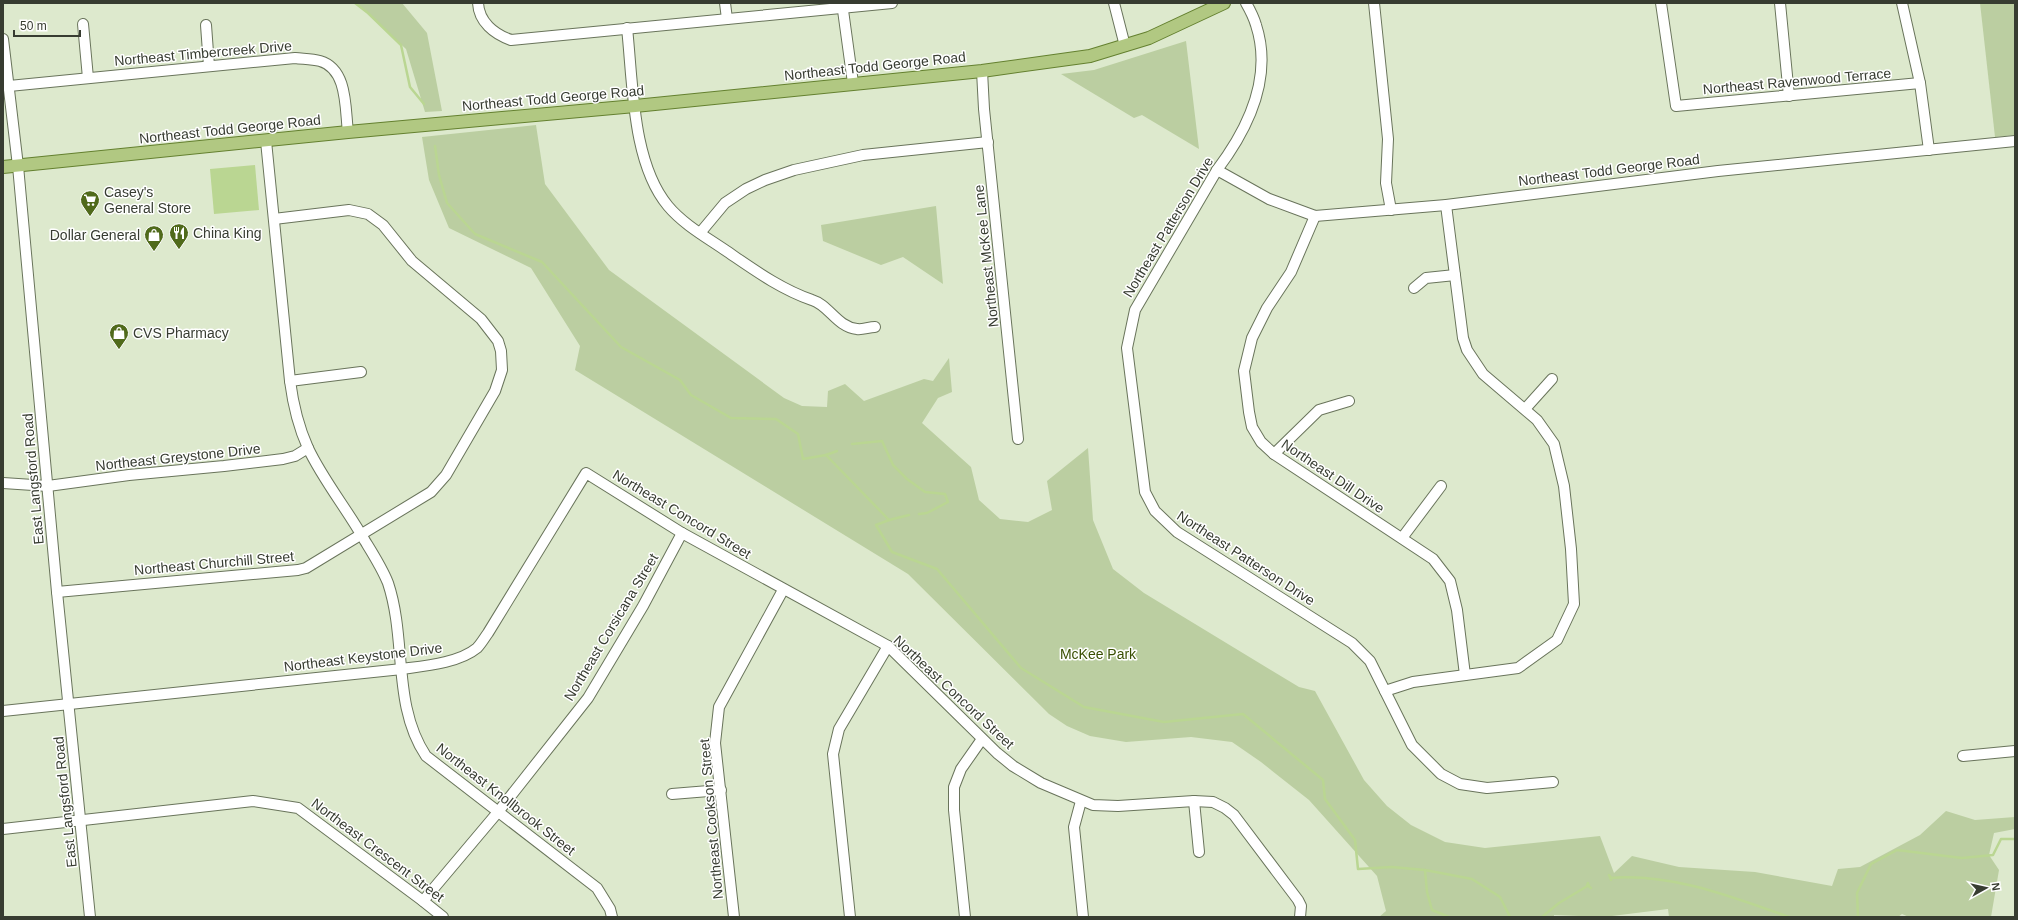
<svg xmlns="http://www.w3.org/2000/svg" width="2018" height="920" font-family="Helvetica,sans-serif">
<rect width="100%" height="100%" fill="#dde9cd"/>
<g fill="#bbcea1">
<path d="M356,3H402L427,33L442,111L425,112L406,49Z"/>
<path d="M1980,3H2015V135L1995,137Z"/>
<path d="M1186,41L1199,149L1142,115L1134,118L1061,74L1094,70Z"/>
<path d="M536,125L545,184L609,270L784,398L802,406L827,407L828,391L845,384L864,401L924,379L933,381L949,358L952,392L938,398L922,423L971,467L979,500L1000,519L1028,522L1052,510L1047,481L1088,448L1093,520L1113,569L1144,593L1299,687L1315,691L1364,780L1387,806L1411,825L1445,842L1485,848L1600,836L1614,873L1632,856L1679,867L1755,872L1832,886L1838,869L1860,867L1920,835L1946,811L1975,820L2015,817V829L1994,833L1989,855L1999,870L1991,917H1909L1902,914L1898,917H1669L1668,909L1604,917L1554,915V917H1379L1386,911L1377,876L1309,800L1261,762L1232,742L1191,737L1126,742L1090,736L1067,726L1049,714L908,574L575,370L580,346L531,268L449,228L429,180L422,137Z"/>
<path d="M936,206L943,284L903,257L881,265L823,241L821,225Z"/>
</g>
<path fill="#bad692" d="M255,165L259,210L214,214L210,169Z"/>
<g fill="none" stroke-linecap="round" stroke-linejoin="round">
<g stroke="#bad692" stroke-width="2.5">
<path d="M355,3L368,13L401,45L410,87L424,104"/>
<path d="M435,146L439,175L447,203L475,234L542,262L621,347L680,380L691,395L731,418L776,419L798,434L803,459L826,455L889,520L876,525L892,552L937,569L1021,668L1084,707L1164,722L1243,714L1323,780L1325,799L1355,840L1358,869L1392,867L1425,870L1472,879L1500,897L1510,917"/>
<path d="M852,444L882,441L893,465L907,479L925,492L945,494L948,502L927,513L919,514"/>
<path d="M826,455L837,451"/>
<path d="M889,520L909,515"/>
<path d="M1425,870L1427,892L1432,910L1449,917"/>
<path d="M1609,875L1611,878V880"/>
<path d="M1610,878C1672,873 1732,897 1789,917"/>
<path d="M1588,883L1587,885L1591,888"/>
<path d="M1542,917L1559,903L1589,885"/>
<path d="M1858,917L1857,893L1871,864L1897,850L1962,858L1993,855L2001,839H2015"/>
</g>
<g stroke="#69745b" stroke-width="12">
<g id="minor">
<path d="M478,3C479,22 494,34 511,40L892,3"/>
<path d="M725,3L727,19"/>
<path d="M842,3L853,83"/>
<path d="M1114,3L1125,46"/>
<path d="M1246,3C1250,10 1254,18 1256,25C1273,77 1248,129 1217,170L1135,310L1127,348L1145,492L1155,511L1177,532L1352,643L1370,661L1412,745L1441,774L1460,784L1487,788L1553,782"/>
<path d="M1374,3L1388,139L1386,183L1391,210"/>
<path d="M1661,3L1676,106L1920,83"/>
<path d="M1780,3L1789,96"/>
<path d="M1902,3L1920,83L1929,150"/>
<path d="M83,24L88,78"/>
<path d="M206,25L209,66"/>
<path d="M627,28C633,83 632,163 668,206C683,224 706,237 725,250C753,269 780,289 812,300C829,305 837,327 857,329C862,330 869,327 875,327"/>
<path d="M3,39L18,166L57,592L90,917"/>
<path d="M982,71L984,109L1018,439"/>
<path d="M9,86L295,58C303,59 312,59 320,61C348,69 345,109 348,132"/>
<path d="M266,141L290,381C293,404 298,426 308,448C323,480 347,509 365,541C373,554 382,568 388,583C407,640 392,705 426,756L597,888L610,909L612,917"/>
<path d="M1217,170L1269,199L1315,216L1446,205L1718,171L2015,141"/>
<path d="M1315,216L1291,272L1267,308L1252,338L1244,371L1249,412L1252,427L1261,442L1274,454L1433,559L1450,581L1457,610L1465,675"/>
<path d="M700,233L725,203L746,189L765,180L794,170L863,155L988,142"/>
<path d="M1414,288L1426,278L1455,275"/>
<path d="M290,381L361,372"/>
<path d="M1525,409L1552,379"/>
<path d="M1274,454L1319,410L1349,401"/>
<path d="M3,483L48,486L129,475L224,466L283,459L295,456L308,448"/>
<path d="M1402,538L1441,486"/>
<path d="M57,592L298,570L306,568L431,492L446,475L495,391L502,370L501,351L498,341L481,319L412,261L383,225L368,214L349,210L274,219"/>
<path d="M1385,691L1413,682L1518,668L1557,640L1574,604L1571,549L1564,486L1554,444L1537,420L1483,374L1467,350L1463,338L1446,205"/>
<path d="M3,711L402,669C424,666 459,663 477,648C481,644 485,637 488,633L586,473L682,533L888,646L997,753L1013,766L1041,783L1093,805L1118,806L1194,801L1213,802L1225,808L1234,815L1298,900L1301,906L1300,917"/>
<path d="M1963,756L2015,751"/>
<path d="M672,794L721,790"/>
<path d="M1081,801L1074,827L1083,917"/>
<path d="M1194,801L1199,852"/>
<path d="M3,829L253,801L298,808L423,901L443,917"/>
<path d="M423,901L498,812L588,698L643,606L682,533"/>
<path d="M734,917L715,743L719,707L783,590"/>
<path d="M850,917L833,754L839,729L888,646"/>
<path d="M965,917L954,810V787L961,769L982,739"/>
</g>
</g>
<g stroke="#64802f" stroke-width="14">
<path id="major" d="M3,167L348,132L635,106L982,71L1090,56L1149,38L1224,3"/>
</g>
<use href="#minor" stroke="#fff" stroke-width="10"/>
<use href="#major" stroke="#b1c882" stroke-width="12"/>
</g>
<defs>
<g id="supermarket-pin" transform="scale(1)"><path d="M0 17L-7.5 6A9.5 9.5 0 1 1 7.5 6Z" fill="#506a1b" stroke="#fff"/><path d="M-6-5.5h2.5l.6 2H6L4.5 2H-2.5L-4.4-4H-6ZM-1.5 3.2a1.3 1.3 0 1 0 .1 0ZM3 3.2a1.3 1.3 0 1 0 .1 0Z" fill="#fff"/></g>
<g id="restaurant-pin" transform="scale(1)"><path d="M0 17L-7.5 6A9.5 9.5 0 1 1 7.5 6Z" fill="#506a1b" stroke="#fff"/><path d="M-5-6h1v4h1v-4h1v4h1v-4h1v5L-1.5 .5V6h-2V.5L-5-1ZM5-6V6H3V1.5H1.5Q1.5-4 5-6Z" fill="#fff"/></g>
<g id="shop-pin" transform="scale(1)"><path d="M0 17L-7.5 6A9.5 9.5 0 1 1 7.5 6Z" fill="#506a1b" stroke="#fff"/><path d="M-5-2.5h2.3a2.7 3.5 0 0 1 5.4 0H5L5.5 6h-11ZM-1.5-2.5h3a1.5 2.3 0 0 0-3 0Z" fill="#fff"/></g>
</defs>
<g fill-rule="evenodd">
<use href="#supermarket-pin" x="90" y="200"/>
<use href="#restaurant-pin" x="179" y="233"/>
<use href="#shop-pin" x="154" y="235"/>
<use href="#shop-pin" x="119" y="333"/>
</g>
<g text-anchor="middle" dominant-baseline="central" stroke-width="3" stroke-linejoin="round" paint-order="stroke">
<g font-size="14" fill="#373c31" stroke="#fff">
<text transform="translate(203 53) rotate(-5)">Northeast Timbercreek Drive</text>
<text transform="translate(875 66) rotate(-6)">Northeast Todd George Road</text>
<text transform="translate(1797 81) rotate(-5)">Northeast Ravenwood Terrace</text>
<text transform="translate(553 98) rotate(-5)">Northeast Todd George Road</text>
<text transform="translate(230 129) rotate(-6)">Northeast Todd George Road</text>
<text transform="translate(1609 170) rotate(-7)">Northeast Todd George Road</text>
<text transform="translate(1168 227) rotate(-59)">Northeast Patterson Drive</text>
<text transform="translate(986 256) rotate(-96)">Northeast McKee Lane</text>
<text transform="translate(178 457) rotate(-6)">Northeast Greystone Drive</text>
<text transform="translate(1333 476) rotate(34)">Northeast Dill Drive</text>
<text transform="translate(33 479) rotate(-95)">East Langsford Road</text>
<text transform="translate(682 514) rotate(31)">Northeast Concord Street</text>
<text transform="translate(1246 558) rotate(33)">Northeast Patterson Drive</text>
<text transform="translate(214 563) rotate(-5)">Northeast Churchill Street</text>
<text transform="translate(611 627) rotate(-59)">Northeast Corsicana Street</text>
<text transform="translate(363 657) rotate(-7)">Northeast Keystone Drive</text>
<text transform="translate(954 692) rotate(43)">Northeast Concord Street</text>
<text transform="translate(506 799) rotate(38)">Northeast Knollbrook Street</text>
<text transform="translate(65 802) rotate(-96)">East Langsford Road</text>
<text transform="translate(711 819) rotate(-95)">Northeast Cookson Street</text>
<text transform="translate(378 850) rotate(37)">Northeast Crescent Street</text>
</g>
<g font-size="14" fill="#373c31" stroke="#fff" text-anchor="start">
<text x="104" y="192">Casey's<tspan x="104" dy="16">General Store</tspan></text>
<text x="193" y="233">China King</text>
<text x="140" y="235" text-anchor="end">Dollar General</text>
<text x="133" y="333">CVS Pharmacy</text>
</g>
<g font-size="14" fill="#394f02" stroke="#fff">
<text x="1098" y="654">McKee Park</text>
</g>
</g>
<rect width="2018" height="920" fill="none" stroke="#373c31" stroke-width="8"/>
<g transform="translate(1986 888) rotate(82)" stroke="#ffffff" stroke-width="3" paint-order="stroke">
<path d="M0-3L7 15L0 10L-7 15Z" fill="#373c31"/>
<text y="-6" font-size="11" font-weight="bold" text-anchor="middle" fill="#373c31">N</text>
</g>
<path d="M14 30v6h66v-6" fill="none" stroke="#373c31" stroke-width="2"/>
<text x="20" y="30" font-size="12" fill="#373c31" stroke="#ffffff" stroke-width="3" paint-order="stroke">50 m</text>
</svg>
